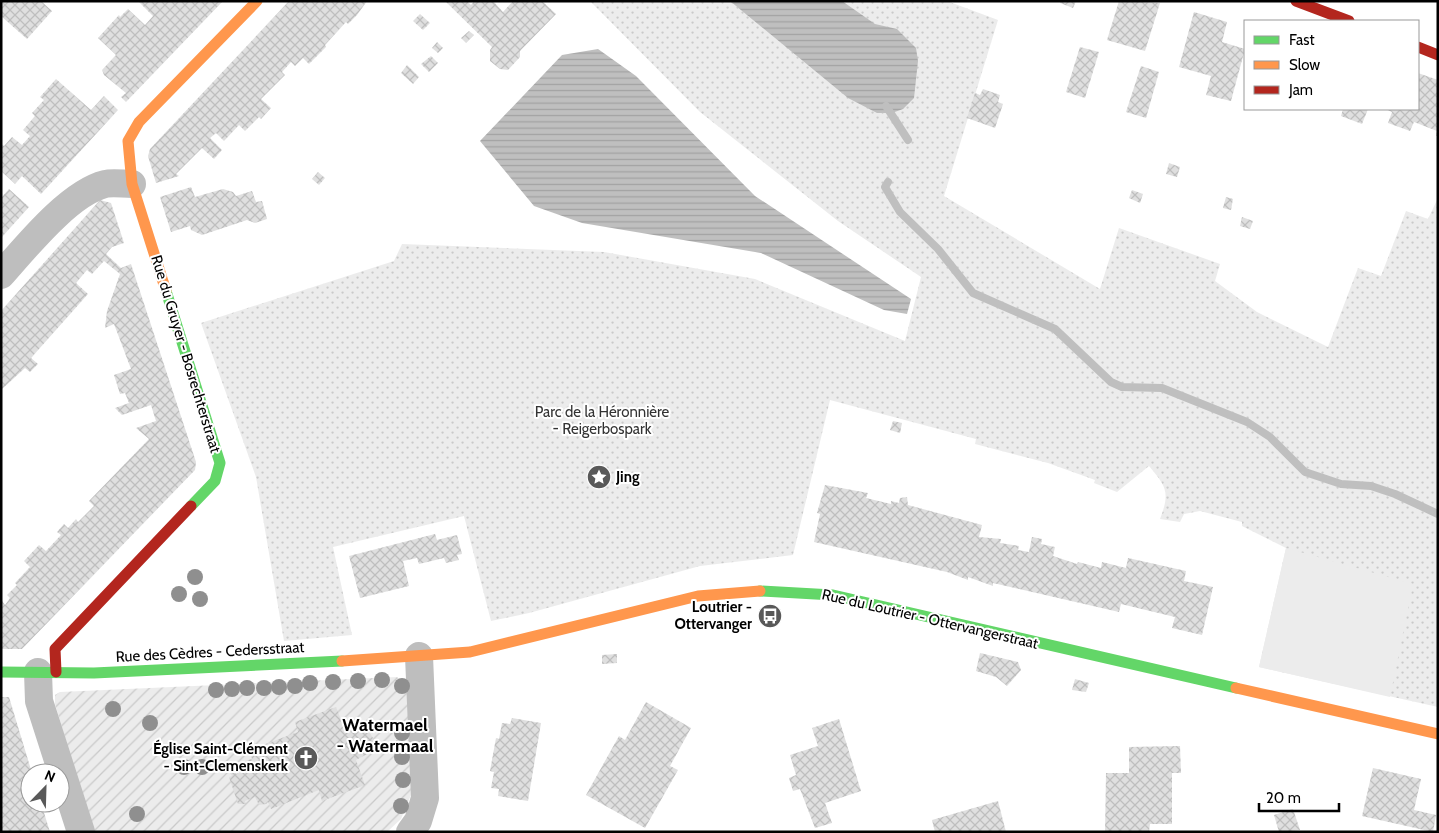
<svg xmlns="http://www.w3.org/2000/svg" width="1439" height="833" font-family="Cabin,sans-serif">
<defs>
<pattern id="grass-dots" width="8" height="8" patternUnits="userSpaceOnUse" patternTransform="scale(1.25)"><rect width="8" height="8" fill="#ececec"/><path d="M2 2h.1M6 6h.1" fill="none" stroke="#c9c9c9" stroke-width="1.8" stroke-linecap="round"/></pattern>
<pattern id="garden-furrows" width="10" height="10" patternUnits="userSpaceOnUse" patternTransform="scale(1.25)"><rect width="10" height="10" fill="#ececec"/><path d="M-1 1l2-2M0 10L10 0M9 11l2-2" fill="none" stroke="#c9c9c9"/></pattern>
<pattern id="water-rules" width="6" height="5" patternUnits="userSpaceOnUse" patternTransform="scale(1.25)"><rect width="6" height="5" fill="#bfbfbf"/><path d="M0 2.5h6" fill="none" stroke="#a2a2a2"/></pattern>
<pattern id="building-cross-hatch" width="8" height="8" patternUnits="userSpaceOnUse" patternTransform="scale(1.25)"><rect width="8" height="8" fill="#dfdfdf"/><path d="M0 0l8 8M0 8l8-8" fill="none" stroke="#bebebe"/></pattern>
</defs>
<rect width="100%" height="100%" fill="#fff"/>
<path fill="url(#grass-dots)" d="M590,1H947L998,20L944,196L1100,289L1119,228L1220,264L1215,281L1257,312L1328,347L1358,268L1381,276L1406,211L1428,219L1438,198V707L1259,667L1286,548L1242,526V522L1200,511L1184,514L1180,522L1160,519C1170,493 1167,487 1149,466L1117,492L1094,483L1095,480L1048,463L975,444L976,439L830,400L793,555L700,566L529,613L491,621L464,516L333,547L352,635L284,641L256,477L201,323L394,261L402,244L604,252L755,279L905,341L921,277L838,221L700,112Z"/>
<path fill="url(#garden-furrows)" d="M397,677L406,686L409,696L411,795L401,819L387,832H93L55,704V695L60,692Z"/>
<path fill="#ececec" d="M1286,548L1413,584L1390,697L1259,667Z"/>
<g fill="url(#water-rules)">
<path d="M730,1H842L875,24L897,29L916,48L918,61L914,98L903,109L892,113H877L848,98Z"/>
<path d="M598,49L636,76L755,196L911,299L907,314L884,310L761,253L582,223L534,206L480,141L562,55Z"/>
</g>
<g fill="none" stroke-linecap="round" stroke-linejoin="round">
<g stroke="#bfbfbf" stroke-width="8">
<path d="M886,106L908,140"/>
<path d="M888,182L885,187L900,212L938,249L973,293L1055,329L1111,382L1122,387L1162,388L1247,422L1270,437L1305,472L1341,484L1371,486L1395,494L1438,514"/>
</g>
</g>
<g fill="url(#building-cross-hatch)">
<path d="M1,1H41L52,11L27,39L1,16Z"/>
<path d="M138,1H223L126,102L121,97L126,93L104,75L102,70L116,55L98,38L119,15L120,17L128,9L145,25L153,16Z"/>
<path d="M289,1H367L357,15L348,24L346,22L325,45L326,47L309,64L303,58L295,66L291,62L282,72L285,75L261,99L271,108L261,119L259,117L245,131L239,125L224,141L216,133L210,138L222,150L214,159L202,148L176,174L179,176L156,183L148,156L150,149Z"/>
<path d="M445,1H467L471,5L474,1H493L503,12L513,1H542L556,14L520,51V57L508,70L500,69L490,61V50L492,47Z"/>
<path d="M1060,1H1076L1073,8L1060,3Z"/>
<path d="M1119,1L1160,3L1145,51L1107,40Z"/>
<path d="M1194,12L1227,22L1222,42L1245,49L1231,101L1206,95L1211,76L1179,67Z"/>
<path d="M420,14L430,23L423,30L413,21Z"/>
<path d="M469,31L474,35L466,43L461,38Z"/>
<path d="M437,42L443,48L438,53L432,48Z"/>
<path d="M1080,47L1099,52L1085,98L1066,92Z"/>
<path d="M431,56L438,63L429,72L421,64Z"/>
<path d="M407,65L419,77L413,84L401,73Z"/>
<path d="M1141,66L1159,72L1146,118L1126,112Z"/>
<path d="M1418,73L1438,80V136H1436L1437,131L1414,122L1410,131L1388,123L1392,112L1385,109H1418Z"/>
<path d="M56,79L91,110L104,96L118,110L41,194L22,176L15,184L1,171V144L4,146L12,137L22,145L30,136L23,130L35,116L32,113L44,100L40,97Z"/>
<path d="M983,89L1000,95L998,102L1003,104L995,128L967,118L975,93L980,95Z"/>
<path d="M1343,109H1368L1362,124L1341,116Z"/>
<path d="M1169,163L1180,167L1177,177L1166,174Z"/>
<path d="M318,172L325,178L319,185L312,179Z"/>
<path d="M191,187L195,197L223,189L233,192L236,196L252,191L256,202L262,201L267,219L255,223L247,220L202,235L191,230L190,226L171,232L160,197Z"/>
<path d="M9,189L29,207L1,238V198Z"/>
<path d="M1132,190L1143,194L1140,203L1129,198Z"/>
<path d="M1226,197L1233,199L1231,210L1223,208Z"/>
<path d="M100,200L111,203L124,243L112,247L106,254L121,268L131,264L196,462L195,470L22,649H1V599L5,605L10,598L7,595L17,585L15,583L30,567L24,561L39,545L46,551L61,535L57,532L64,524L68,528L76,519L78,522L94,506L89,501L149,439L136,428L156,421L151,405L122,415L115,408L129,403L125,393L120,394L114,375L131,369L114,324L105,328L107,311L120,274L104,261L92,274L87,270L76,283L88,294L31,358L38,364L30,372L25,368L1,390V311Z"/>
<path d="M1242,217L1253,221L1250,229L1240,226Z"/>
<path d="M893,421L902,423L900,433L890,430Z"/>
<path d="M825,485L868,493L866,498L891,504V501L899,503L900,498L907,497L908,505L982,525L979,537L1001,539L1000,543L1019,546L1018,550L1029,552L1032,537L1042,539L1041,544L1055,547L1053,556L1077,564L1078,562L1101,568L1102,562L1126,568L1128,558L1186,571L1184,581L1213,587L1202,635L1172,628L1175,617L1121,604L1119,612L993,583V586L968,577V580L947,572L814,542L820,514L817,513Z"/>
<path d="M435,534L437,540L457,535L462,554L457,555L459,560L446,563L444,558L419,564L417,558L403,561L409,586L360,598L349,556Z"/>
<path d="M980,653L1018,662L1021,670L1007,686L996,677L976,671Z"/>
<path d="M617,654V663L602,664V655Z"/>
<path d="M1075,679L1089,683L1086,692L1072,690Z"/>
<path d="M1,697H9L32,773H30V803H41L50,832H1Z"/>
<path d="M646,702L691,728L670,766L678,770L645,828L586,795L619,736L625,740Z"/>
<path d="M336,707L346,732L355,728L363,729L370,733L373,738V746L369,753L356,760L365,785L322,801L319,790L271,809L268,802L266,804L259,805L255,797L245,801L246,804H238L229,777L232,776L230,773L235,771L236,774L246,770L243,767L245,761L252,759L249,750L298,732L295,722Z"/>
<path d="M512,718L541,723L528,801L498,796L499,789L491,788L494,772L490,771L496,738L499,739L502,723L510,724Z"/>
<path d="M839,719L861,791L825,803L832,823L815,828L800,789L793,791L789,778L796,775L790,755L818,746L812,728Z"/>
<path d="M1180,746L1181,773H1172V824H1150L1149,832H1105L1106,773H1129V747Z"/>
<path d="M1373,768L1421,779L1414,810L1436,815L1433,832L1362,816Z"/>
<path d="M998,801L1006,832H935L932,820Z"/>
<path d="M1293,809L1300,830L1279,832L1274,815Z"/>
</g>
<g fill="none" stroke-linecap="round" stroke-linejoin="round">
<g stroke="#bebebe" stroke-width="28">
<path d="M1,275C26,247 69,193 105,184C113,182 123,184 132,184"/>
<path d="M38,672L39,701L81,832"/>
<path d="M410,832L418,821L425,798L419,656"/>
</g>
<g stroke="#63d668" stroke-width="11">
<path d="M166,291L220,463L215,481L191,506"/>
<path d="M760,591L833,595L1236,688"/>
<path d="M1,672L94,673L342,661"/>
</g>
<g stroke="#ff974d" stroke-width="11">
<path d="M166,291L132,184L128,141L139,122L257,1"/>
<path d="M342,661L470,652L698,596L760,591"/>
<path d="M1236,688L1438,734"/>
</g>
<g stroke="#b3261e" stroke-width="11">
<path d="M1296,1L1349,21"/>
<path d="M1418,47L1438,55"/>
<path d="M56,672L55,649L191,506"/>
</g>
</g>
<g fill="#8f8f8f">
<circle cx="195" cy="577" r="8"/>
<circle cx="179" cy="594" r="8"/>
<circle cx="200" cy="599" r="8"/>
<circle cx="382" cy="680" r="8"/>
<circle cx="358" cy="681" r="8"/>
<circle cx="333" cy="682" r="8"/>
<circle cx="310" cy="683" r="8"/>
<circle cx="295" cy="686" r="8"/>
<circle cx="402" cy="686" r="8"/>
<circle cx="279" cy="687" r="8"/>
<circle cx="247" cy="688" r="8"/>
<circle cx="264" cy="688" r="8"/>
<circle cx="232" cy="689" r="8"/>
<circle cx="216" cy="690" r="8"/>
<circle cx="113" cy="709" r="8"/>
<circle cx="150" cy="723" r="8"/>
<circle cx="402" cy="733" r="8"/>
<circle cx="402" cy="757" r="8"/>
<circle cx="184" cy="767" r="8"/>
<circle cx="202" cy="767" r="8"/>
<circle cx="403" cy="780" r="8"/>
<circle cx="401" cy="806" r="8"/>
<circle cx="137" cy="814" r="8"/>
</g>
<defs>
<g id="sight-disc" transform="scale(1.25)"><circle r="9.5" fill="#595959" stroke="#fff"/><path d="M0-6L1.8-2.2L6-1.7L2.9 1.2L3.7 5.4L0 3.3L-3.7 5.4L-2.9 1.2L-6-1.7L-1.8-2.2Z" fill="#fff"/></g>
<g id="bus-disc" transform="scale(1.25)"><circle r="9.5" fill="#595959" stroke="#fff"/><path d="M-5-6H5V4H4V6H2V4H-2V6H-4V4H-5ZM-3.5-4V0h7V-4ZM-3.5 1.2v1.5H-2V1.2ZM2 1.2v1.5H3.5V1.2Z" fill="#fff"/></g>
<g id="church-disc" transform="scale(1.25)"><circle r="9.5" fill="#595959" stroke="#fff"/><path d="M-1.2-6h2.4v3.5h3.3v2.4h-3.3V6h-2.4V-.1h-3.3v-2.4h3.3Z" fill="#fff"/></g>
</defs>
<g fill-rule="evenodd">
<use href="#sight-disc" x="599" y="477"/>
<use href="#bus-disc" x="770" y="616"/>
<use href="#church-disc" x="306" y="758"/>
</g>
<g text-anchor="middle" dominant-baseline="central" stroke-width="4" stroke-linejoin="round" paint-order="stroke">
<g font-size="15" fill="#000" stroke="#fff">
<text transform="translate(186 354) rotate(73)">Rue du Gruyer - Bosrechterstraat</text>
<text transform="translate(930 619) rotate(13)">Rue du Loutrier - Ottervangerstraat</text>
<text transform="translate(210 652) rotate(-3)">Rue des Cèdres - Cedersstraat</text>
</g>
<g font-size="15" fill="#333" stroke="#fff">
<text x="602" y="412">Parc de la Héronnière<tspan x="602" dy="17">- Reigerbospark</tspan></text>
</g>
<g font-size="15" font-weight="bold" fill="#000" stroke="#fff" text-anchor="end">
<text x="616" y="477" text-anchor="start">Jing</text>
<text x="752" y="607">Loutrier -<tspan x="752" dy="17">Ottervanger</tspan></text>
<text x="288" y="749">Église Saint-Clément<tspan x="288" dy="17">- Sint-Clemenskerk</tspan></text>
</g>
<g font-size="18" font-weight="bold" fill="#000" stroke="#fff">
<text x="385" y="725">Watermael<tspan x="385" dy="21">- Watermaal</tspan></text>
</g>
</g>
<rect width="1439" height="833" fill="none" stroke="#000000" stroke-width="5"/>
<rect x="1244" y="20" width="175" height="90" fill="#ffffff" stroke="#999999"/>
<rect x="1254" y="36" width="25" height="8" fill="#63d668" stroke="#999999"/>
<text x="1289" y="45" font-size="15" fill="#000000">Fast</text>
<rect x="1254" y="61" width="25" height="8" fill="#ff974d" stroke="#999999"/>
<text x="1289" y="70" font-size="15" fill="#000000">Slow</text>
<rect x="1254" y="86" width="25" height="8" fill="#b3261e" stroke="#999999"/>
<text x="1289" y="95" font-size="15" fill="#000000">Jam</text>
<g transform="translate(45 788) rotate(23)"><circle r="24" fill="#ffffff" stroke="#999999"/>
<path d="M0-4L9 19L0 12L-9 19Z" fill="#595959"/>
<text y="-8" font-size="14" font-weight="bold" text-anchor="middle" fill="#000000">N</text>
</g>
<path d="M1259 803v8h80v-8" fill="none" stroke="#000000" stroke-width="2.5"/>
<text x="1266" y="803" font-size="15" fill="#000000" stroke="#ffffff" stroke-width="4" paint-order="stroke">20 m</text>
</svg>
